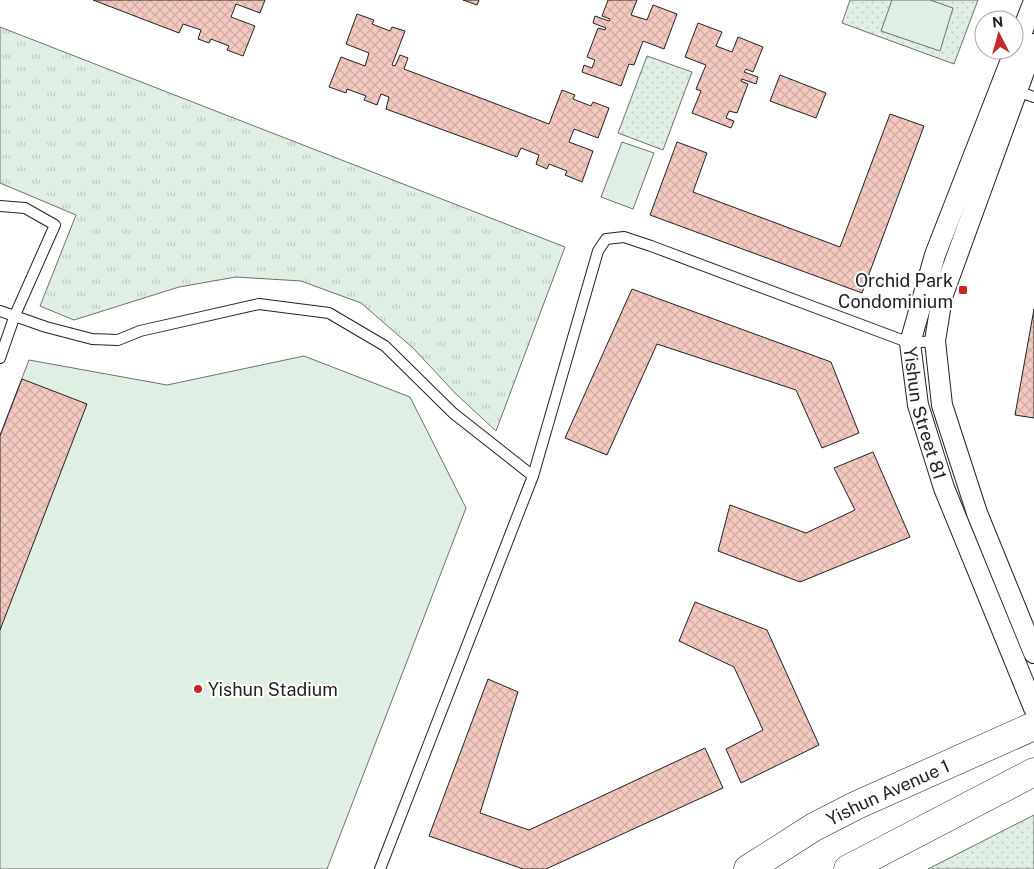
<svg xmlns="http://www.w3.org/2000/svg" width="1034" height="869" font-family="'Public Sans',sans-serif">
<defs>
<pattern id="grass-tufts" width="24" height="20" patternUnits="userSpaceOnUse" patternTransform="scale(1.25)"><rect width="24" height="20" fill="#e0efe3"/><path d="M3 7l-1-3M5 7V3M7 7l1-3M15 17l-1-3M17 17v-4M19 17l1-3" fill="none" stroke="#c0cdc2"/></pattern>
<pattern id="park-dots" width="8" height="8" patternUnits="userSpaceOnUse" patternTransform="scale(1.25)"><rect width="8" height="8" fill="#e0efe3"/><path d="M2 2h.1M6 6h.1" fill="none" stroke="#c0cdc2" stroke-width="1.8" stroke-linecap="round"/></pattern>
<pattern id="building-cross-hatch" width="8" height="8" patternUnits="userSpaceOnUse" patternTransform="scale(1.25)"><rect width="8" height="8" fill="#f3c9c0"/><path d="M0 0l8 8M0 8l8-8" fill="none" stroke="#d0aca5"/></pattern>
</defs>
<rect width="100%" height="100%" fill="#fff"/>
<path fill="url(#grass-tufts)" stroke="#6f6f6f" d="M0,27L565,247L496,431L456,394L413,348L361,303L301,281L236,277L179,287L74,320L40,306L76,215L0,183Z"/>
<g fill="url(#park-dots)" stroke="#6f6f6f">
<path d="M850,0H978L954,64L842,23Z"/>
<path d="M647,56L692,72L663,150L618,133Z"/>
<path d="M1034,815V869H928Z"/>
</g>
<g fill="#e0efe3" stroke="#6f6f6f">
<path d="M892,0H930L953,8L940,51L881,31Z"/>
<path d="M622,142L654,153L633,209L601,197Z"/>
<path d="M304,356L410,397L466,508L327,869H0V435L29,360L167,385Z"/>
</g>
<g fill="url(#building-cross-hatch)" stroke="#222">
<path d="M93,0H265L260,13L236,4L231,17L255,26L243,56L227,50L229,46L211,39L209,43L198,39L201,30L183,24L179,33Z"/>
<path d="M463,0H479L477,5Z"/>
<path d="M608,0H637L631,15L647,20L653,5L677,14L664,49L643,41L634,65L629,64L621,86L582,72L584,65L592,68L595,60L587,57L598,28L605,30L606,28L593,23L595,16L609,21L610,19L602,16Z"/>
<path d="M357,14L374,20L372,24L390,31L392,27L405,31L392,65L395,66L400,55L408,58L404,69L549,124L562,90L575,95L573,99L591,106L593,102L609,108L598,138L574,129L569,142L593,151L582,182L565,175L567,171L549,164L547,169L536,164L539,155L521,148L517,157L386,109L389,97L381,94L377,105L364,100L366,96L347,89L346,93L329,87L341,57L365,66L369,53L346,44Z"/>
<path d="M698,23L722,32L716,46L732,52L738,37L763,47L753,72L746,69L744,72L758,77L756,84L742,79L741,81L748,84L737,113L729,111L726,118L734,121L731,128L692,113L701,91L696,89L706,65L685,57Z"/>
<path d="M780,75L826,93L816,118L770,101Z"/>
<path d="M890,114L924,126L862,293L650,215L677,142L707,153L693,192L840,247Z"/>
<path d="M632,289L831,362L859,433L822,448L796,390L657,344L607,455L565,438Z"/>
<path d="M1034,309V418L1015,415Z"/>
<path d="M22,379L87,404L0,630V436Z"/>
<path d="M873,452L910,537L800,582L718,551L730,505L806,533L855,510L834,468Z"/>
<path d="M695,602L767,630L819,745L741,783L726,749L763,730L734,667L679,641Z"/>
<path d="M488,679L518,692L480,813L529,830L705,748L723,788L546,869H523L429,836Z"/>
</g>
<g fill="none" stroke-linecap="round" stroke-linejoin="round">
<g stroke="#222" stroke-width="12">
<g id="service">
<path d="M1014,90L1034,97"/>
<path d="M0,206L25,208L55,225L15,315L0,358"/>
<path d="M0,311L46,327L92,339L118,340L140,331L259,304L329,313L385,346L453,413L533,476"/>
<path d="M380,869L533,476L598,251L606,239L624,237L651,246L910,343L935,341"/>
</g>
</g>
<g stroke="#222" stroke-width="22">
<g id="minor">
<path id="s1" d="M1034,1L935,255L910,343L918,405L944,488L1034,708"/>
<path d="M1034,44L942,297L935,341L942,405L977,513L1034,653"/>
</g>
</g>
<g stroke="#222" stroke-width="29">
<g id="primary">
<path id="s2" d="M748,869L814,827L857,805L1034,726"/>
<path d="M848,869L1034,772"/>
</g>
</g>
<use href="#service" stroke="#fff" stroke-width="10"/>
<use href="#minor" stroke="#fff" stroke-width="20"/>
<use href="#primary" stroke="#fff" stroke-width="28"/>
</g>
<g fill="#c62828" stroke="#fff" stroke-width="2">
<rect x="958" y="285" width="10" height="10" rx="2.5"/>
<circle cx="198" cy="689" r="5"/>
</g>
<g text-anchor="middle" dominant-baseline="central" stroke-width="4" stroke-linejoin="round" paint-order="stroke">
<g font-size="18" fill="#222" stroke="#fff" text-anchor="end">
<text x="953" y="280">Orchid Park<tspan x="953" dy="21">Condominium</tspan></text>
<text x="208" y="689" text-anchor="start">Yishun Stadium</text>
</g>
<g font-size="18" fill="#222" stroke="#fff">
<text stroke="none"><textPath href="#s1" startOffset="436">Yishun Street 81</textPath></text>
<text stroke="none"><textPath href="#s2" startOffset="160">Yishun Avenue 1</textPath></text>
</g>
</g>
<g transform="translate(999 35) rotate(354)"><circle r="24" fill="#ffffff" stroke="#a7a7a7"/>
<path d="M0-4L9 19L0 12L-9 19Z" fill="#c62828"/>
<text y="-8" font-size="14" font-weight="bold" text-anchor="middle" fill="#222222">N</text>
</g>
</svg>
